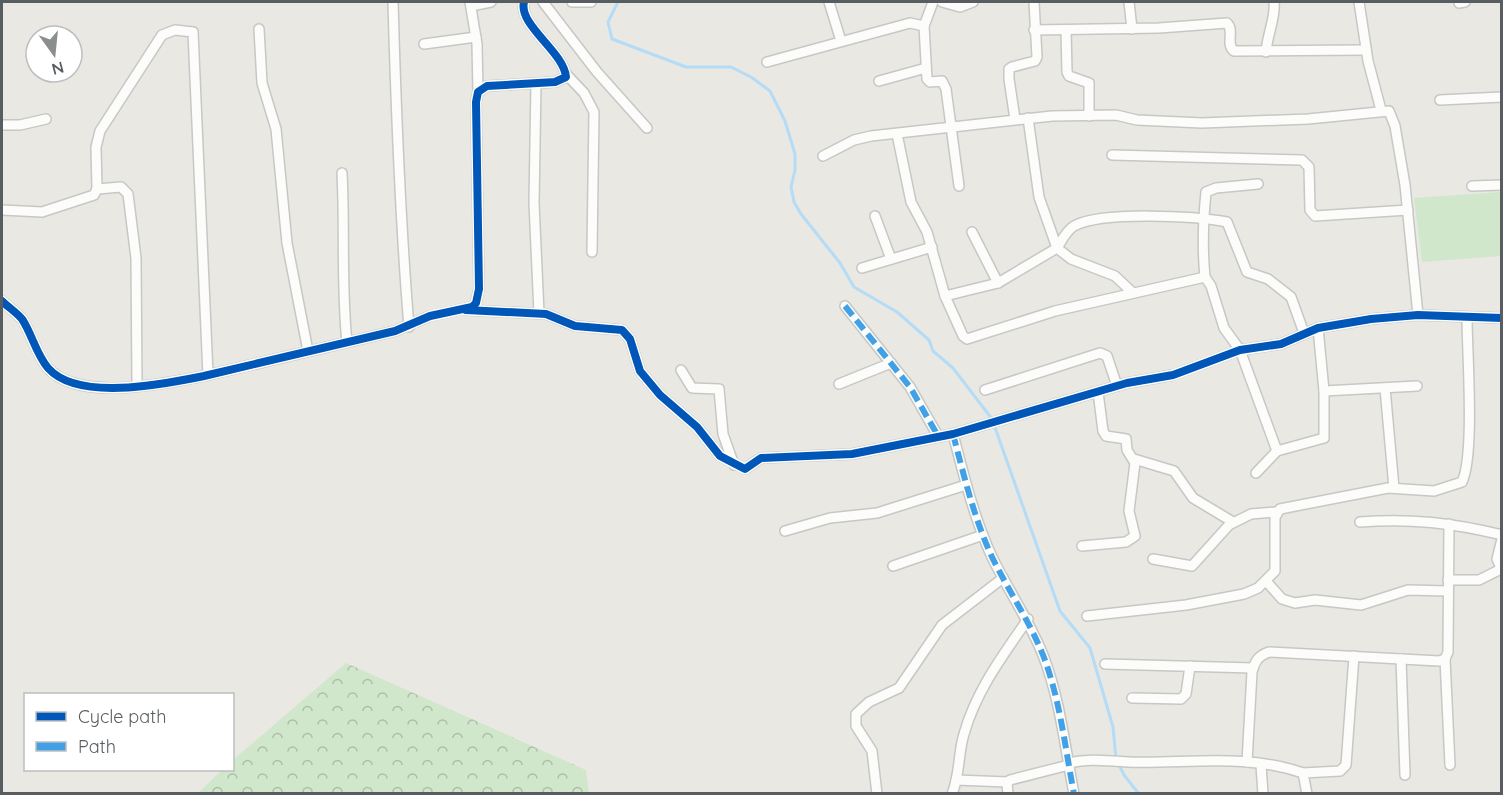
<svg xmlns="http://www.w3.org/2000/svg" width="1503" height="795" font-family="Quicksand,sans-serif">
<defs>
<pattern id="forest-crowns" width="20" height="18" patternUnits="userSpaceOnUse" patternTransform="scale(1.5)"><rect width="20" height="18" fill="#d0e7cc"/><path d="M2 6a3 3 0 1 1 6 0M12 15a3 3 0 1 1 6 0" fill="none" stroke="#acbea9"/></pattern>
</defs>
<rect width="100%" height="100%" fill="#eae8e2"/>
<path fill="url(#forest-crowns)" d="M346,663L586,770L589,793H198L222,770H232L233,760Z"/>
<path fill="#d0e7cc" d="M1501,192V256L1422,262L1414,198Z"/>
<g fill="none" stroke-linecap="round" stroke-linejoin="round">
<path stroke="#b4dcf6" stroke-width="3" d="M618,2L608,22L612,39L686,67H731L751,77L770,91L785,121L795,154V170L791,187L794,202L801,214L840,263L854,287L897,312L929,340L933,351L953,368L992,419L1060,611L1090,648L1113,727L1116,759L1124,775L1139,794"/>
<g stroke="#c7c7c6" stroke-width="12">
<g id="street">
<path d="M393,2C396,110 400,219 409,327"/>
<path d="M470,2L477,44L478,92"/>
<path d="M543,2L597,72L647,128"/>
<path d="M572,2H591"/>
<path d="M829,2L841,41"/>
<path d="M933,2L924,26L927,79L930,82L942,81L946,89L959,186"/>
<path d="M942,2L960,7L973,2"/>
<path d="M1129,2L1132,29"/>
<path d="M1359,2L1368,61L1381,110"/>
<path d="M1459,3L1465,2"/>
<path d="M471,6L491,2"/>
<path d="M259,29L262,83L276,129L287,243L308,351"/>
<path d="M1034,30L1159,28L1227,23C1235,31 1225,44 1234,51L1366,50"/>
<path d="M1066,30L1067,72L1069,76L1089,83V116"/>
<path d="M424,44L476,37"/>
<path d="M1266,52C1267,35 1276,17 1274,2"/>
<path d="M767,62L910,23L924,26"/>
<path d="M566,74L584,93L594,112L592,252"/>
<path d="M879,81L926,68"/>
<path d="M536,83L534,203L539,313"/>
<path d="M1440,100L1502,97"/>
<path d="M1028,118L1039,197L1057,248"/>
<path d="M1015,119L1009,79V69L1012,67L1035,61L1037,57L1034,2"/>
<path d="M2,125H20L46,119"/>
<path d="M897,134L911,202L927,232L945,296L998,283L1057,248L1071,259L1115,276L1132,292"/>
<path d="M1112,155L1302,160L1309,167L1310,210L1315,216L1408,210"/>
<path d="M823,156L854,140L871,136L1052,116L1116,115L1137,120L1202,123L1308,119L1389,111L1395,126L1405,185L1418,315"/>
<path d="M342,173C345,229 341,287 347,342"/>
<path d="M1472,186L1502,185"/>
<path d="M97,189L121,187L128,194L136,258L137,385"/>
<path d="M2,210L42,212L94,195L97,189L96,147L100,131L162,35L175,30L193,32L208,375"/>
<path d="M875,216L891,259"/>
<path d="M972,232L998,283"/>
<path d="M1057,248C1062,240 1066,231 1074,226C1102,211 1195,216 1227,222L1247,272L1268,279L1291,297L1304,333"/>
<path d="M862,268L932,247"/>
<path d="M1205,277C1202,247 1203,221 1206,192L1216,188L1258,184"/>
<path d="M945,296L963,336L967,339L1055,311L1205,277L1211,286L1224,328L1240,350L1277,451"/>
<path d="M2,301C8,307 16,312 22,319C32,334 36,354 48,368C78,402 164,384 204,376L395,331L430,316L472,307L476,303L479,289L476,102L478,92L487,86L555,82L566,77C564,52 518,25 524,2"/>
<path d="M845,306L910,387L938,436"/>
<path d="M466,310L546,314L575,326L622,330L630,339L640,371L660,395L697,427L720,456L745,469L761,458L852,454L953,434L1127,383L1173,375L1240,350L1281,344L1318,328L1371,319L1418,315L1502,318"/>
<path d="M681,370L692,388L719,389L723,434L734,465"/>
<path d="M839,384L891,363"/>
<path d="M1385,388L1394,488"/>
<path d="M985,390L1100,353L1107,356L1117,386"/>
<path d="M1324,391L1417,386"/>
<path d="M953,434C964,476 974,518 992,557C1008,590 1029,620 1043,655C1060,699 1065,747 1074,794"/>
<path d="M1134,459L1174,471L1193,498L1233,522"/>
<path d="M1256,473L1277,451L1324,438V391L1318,328"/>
<path d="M1360,522C1410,518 1453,523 1502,535"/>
<path d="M785,531L830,518L877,513L966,485"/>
<path d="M1502,539L1497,559L1502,570"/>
<path d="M1082,546L1126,542L1135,536L1129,511L1135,463L1127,450L1126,439L1106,436L1103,431L1098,392"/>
<path d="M1153,559L1192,566L1229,525L1251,514L1275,512"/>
<path d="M893,566L983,535"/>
<path d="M1448,580H1479L1501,569"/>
<path d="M1266,581L1282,599L1295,603L1315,600L1361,605L1408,590L1448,591"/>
<path d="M1087,616L1186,605L1244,594L1258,588L1275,571V517L1280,509L1388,488L1434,491L1462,482C1475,454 1467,353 1467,317"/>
<path d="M1401,659L1405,775"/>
<path d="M1445,659L1450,765"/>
<path d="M1105,664L1253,668"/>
<path d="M1132,698L1181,699L1186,694L1190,666"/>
<path d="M1247,762L1252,672C1255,661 1258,656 1269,652L1439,661L1445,659L1448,652L1449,524"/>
<path d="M1068,763C1093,758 1104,761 1128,762C1186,764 1246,753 1303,773L1307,794"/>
<path d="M1261,765L1263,794"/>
<path d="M1303,773L1340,771L1346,765L1354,656"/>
<path d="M956,780L1008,782"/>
<path d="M877,794L872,751L856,726V714L869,702L899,688L942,625L1003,578"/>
<path d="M952,794C960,775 958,753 964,734C976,691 1003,655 1028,619"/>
<path d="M1008,794L1007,783L1010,780L1069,765"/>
</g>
</g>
<use href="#street" stroke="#fcfcfb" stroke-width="9"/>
<g stroke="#42a1e6" stroke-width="6" stroke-dasharray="12 6" stroke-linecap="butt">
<path d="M845,306L910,387L938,436"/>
<path d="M953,434C964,476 974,518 992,557C1008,590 1029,620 1043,655C1060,699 1065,747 1074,794"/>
</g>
<g stroke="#fff" stroke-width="11">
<g id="cycleway">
<path d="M2,301C8,307 16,312 22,319C32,334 36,354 48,368C78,402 164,384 204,376L395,331L430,316L472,307L476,303L479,289L476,102L478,92L487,86L555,82L566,77C564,52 518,25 524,2"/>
<path d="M466,310L546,314L575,326L622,330L630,339L640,371L660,395L697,427L720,456L745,469L761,458L852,454L953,434L1127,383L1173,375L1240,350L1281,344L1318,328L1371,319L1418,315L1502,318"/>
</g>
</g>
<use href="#cycleway" stroke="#0057b8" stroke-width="8"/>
</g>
<rect width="1503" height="795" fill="none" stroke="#585d61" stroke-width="6"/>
<rect x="24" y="693" width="210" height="78" fill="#ffffff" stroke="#bcbec0" stroke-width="1.5"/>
<rect x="36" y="712" width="30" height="9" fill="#0057b8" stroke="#bcbec0" stroke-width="1.5"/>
<text x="78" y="723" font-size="18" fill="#585d61">Cycle path</text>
<rect x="36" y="742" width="30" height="9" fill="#42a1e6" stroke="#bcbec0" stroke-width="1.5"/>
<text x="78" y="753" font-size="18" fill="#585d61">Path</text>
<g transform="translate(54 54) rotate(165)"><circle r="28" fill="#ffffff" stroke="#bcbec0" stroke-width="1.5"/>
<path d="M0-4.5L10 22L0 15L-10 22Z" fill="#8b8e8e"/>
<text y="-9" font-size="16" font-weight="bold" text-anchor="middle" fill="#585d61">N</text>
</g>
</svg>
